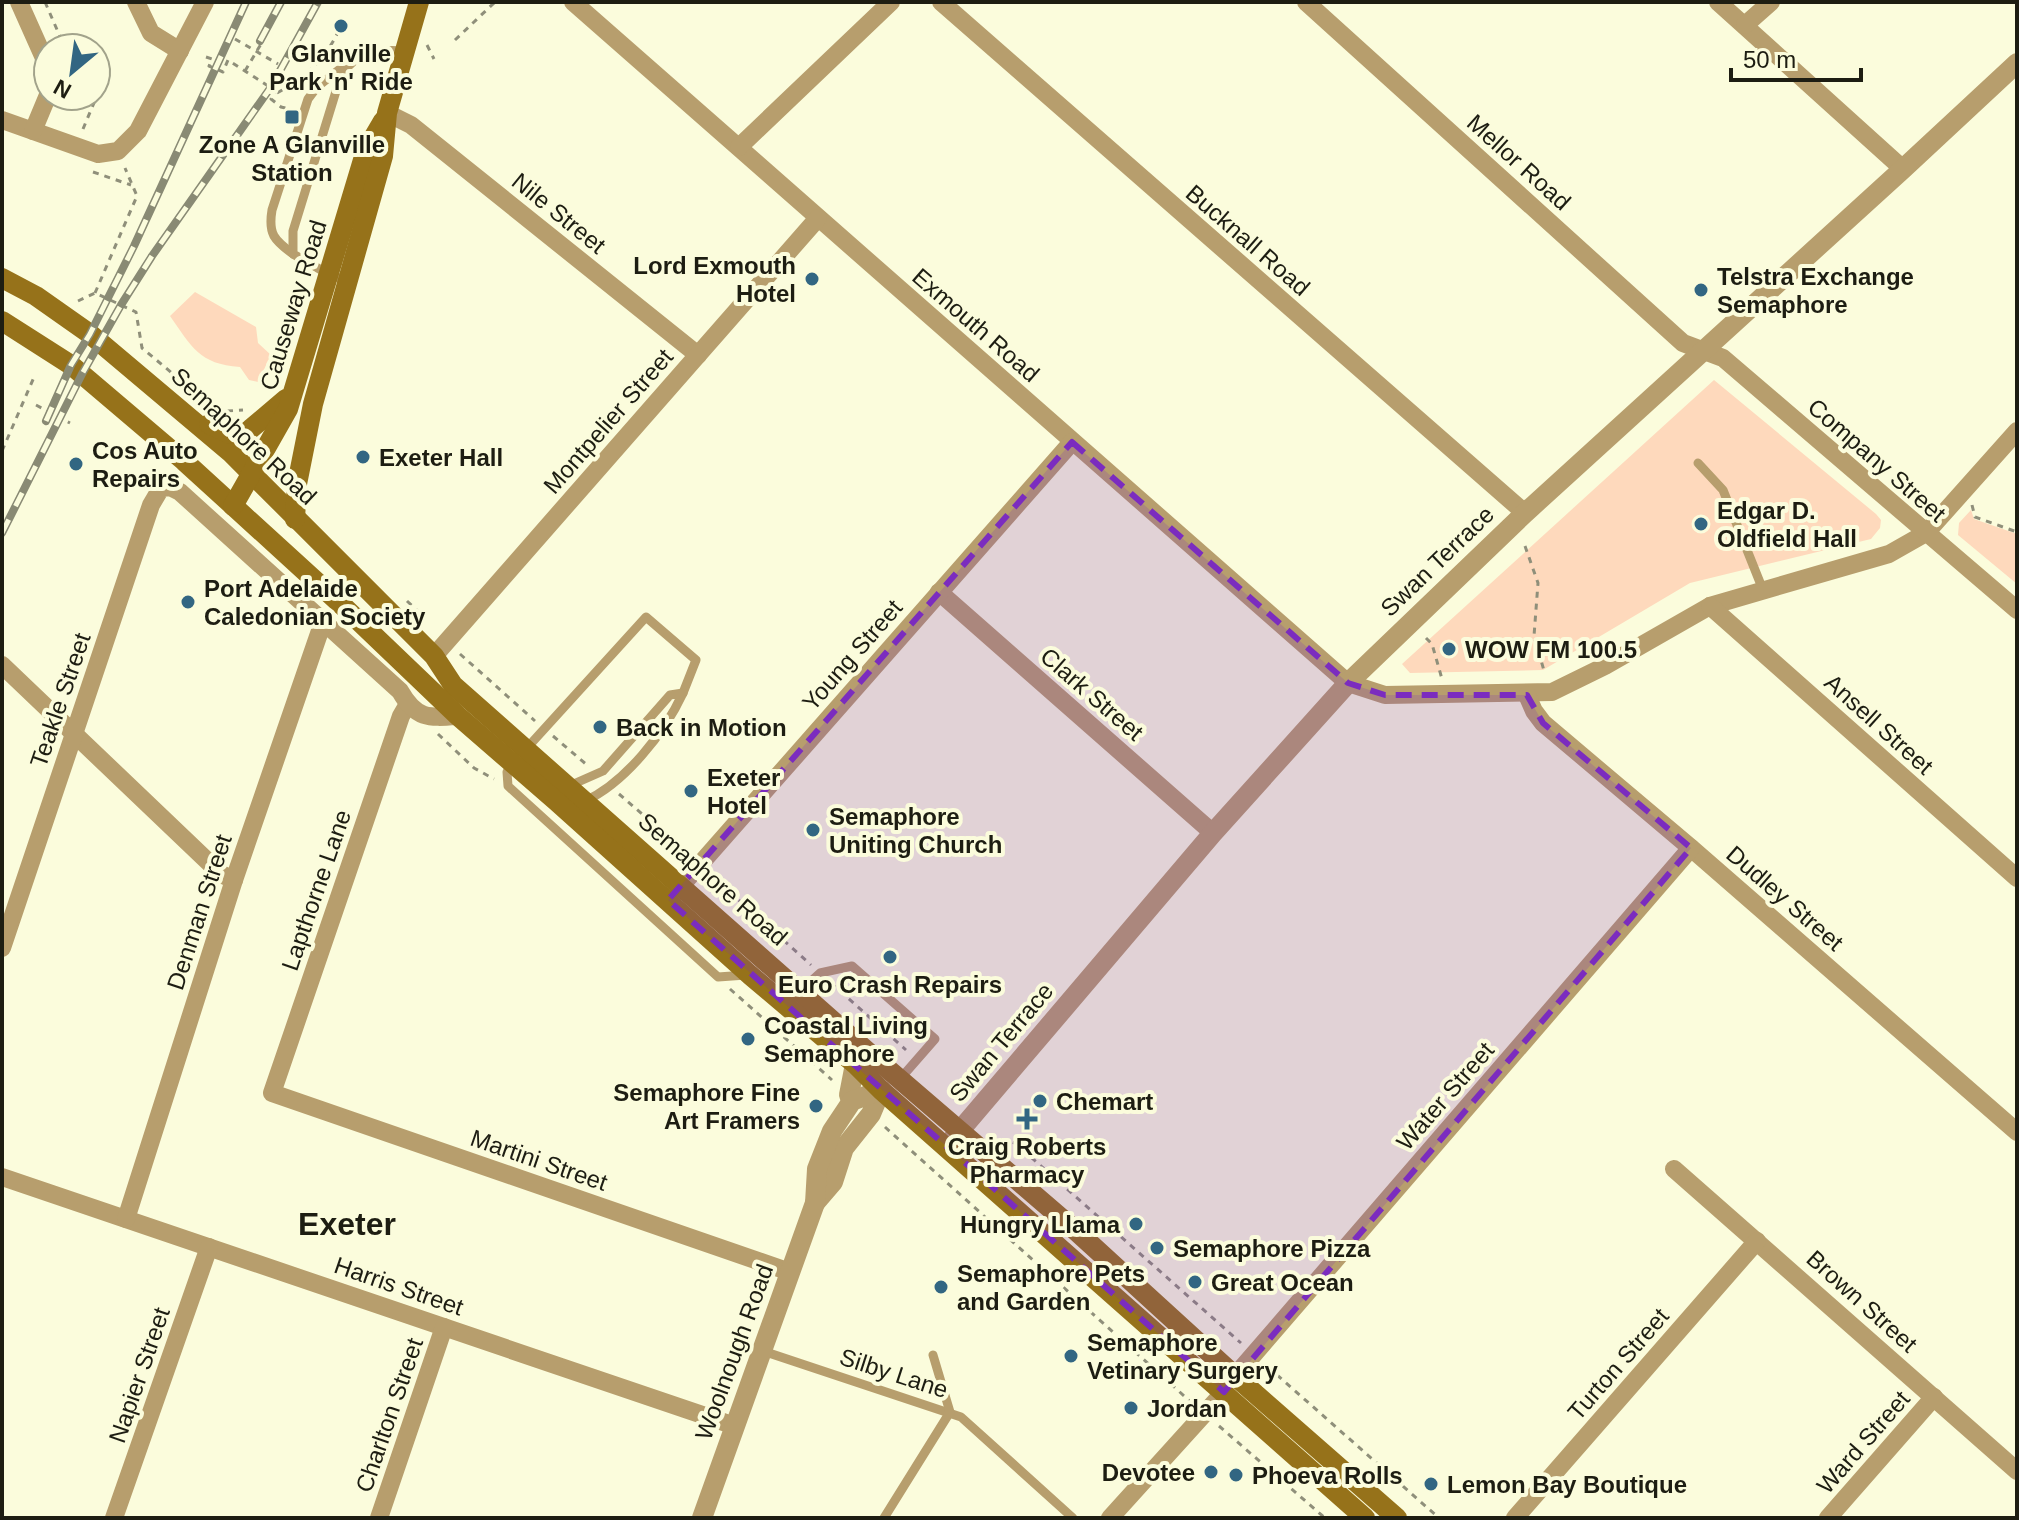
<svg xmlns="http://www.w3.org/2000/svg" width="2019" height="1520" font-family="Helvetica,sans-serif">
<rect width="100%" height="100%" fill="#fbfcdc"/>
<g fill="#fed9bc">
<path d="M195,292L256,327L258,343L271,355L258,382L249,380L240,367C199,364 192,347 170,316Z"/>
<path d="M1714,380L1876,514L1881,520L1880,528L1871,539L1690,583L1543,670L1410,673L1402,664Z"/>
<path d="M1971,510L1974,519L2017,534V584L1958,535L1959,523Z"/>
</g>
<g fill="none" stroke-linecap="round" stroke-linejoin="round">
<g stroke="#8f8f7a" stroke-width="3" stroke-dasharray="6 6" stroke-linecap="butt">
<path d="M45,2L65,48"/>
<path d="M917,3L918,2"/>
<path d="M235,39L278,64"/>
<path d="M455,40L495,2"/>
<path d="M427,45L434,59"/>
<path d="M206,57L212,59L209,66L223,72L228,60L276,91L271,99L281,107L293,110"/>
<path d="M245,71L261,44"/>
<path d="M277,93C305,77 324,61 338,32"/>
<path d="M83,129L96,98L93,96"/>
<path d="M331,148L347,153"/>
<path d="M93,172L131,185"/>
<path d="M95,293L137,196L125,168"/>
<path d="M78,301L95,293L136,312L142,348L209,404"/>
<path d="M36,405L70,423"/>
<path d="M227,411L243,410"/>
<path d="M2,451L35,375"/>
<path d="M1972,505L1975,517L2017,532"/>
<path d="M1525,546L1538,583L1534,636L1545,674"/>
<path d="M407,601L419,612"/>
<path d="M1426,638L1432,644L1442,679"/>
<path d="M460,654L535,721"/>
<path d="M438,734L474,768L494,779"/>
<path d="M553,736L587,765"/>
<path d="M619,794L686,852"/>
<path d="M712,876L811,965"/>
<path d="M831,983L906,1050"/>
<path d="M730,989L832,1080"/>
<path d="M885,1127L1192,1403"/>
<path d="M1001,1140L1015,1143L1241,1343"/>
<path d="M1268,1367L1439,1518"/>
<path d="M1219,1426L1325,1518"/>
</g>
<g stroke="#b79e6d" stroke-width="9">
<path d="M293,254C274,240 268,234 272,210L308,99L317,87L345,65"/>
<path d="M346,280L330,275L293,254V231L341,75C358,51 377,49 405,51"/>
<path d="M1698,463L1723,490L1763,590"/>
<path d="M526,749L646,617L696,660L683,693"/>
<path d="M512,762L507,772L508,786L718,977L746,975"/>
<path d="M569,786L603,771L670,695L683,693C665,732 625,783 585,801"/>
<path d="M799,992L820,973L852,966L935,1039L900,1079"/>
<path d="M763,1351L961,1417L1073,1518"/>
<path d="M884,1518L950,1412L933,1355"/>
</g>
<g stroke="#b79e6d" stroke-width="18">
<path d="M19,2L48,67"/>
<path d="M136,2L151,33L180,51"/>
<path d="M573,2L1348,683L1385,695L1552,692L1605,666L1710,606L1889,554L1926,533L2017,431"/>
<path d="M941,2L1525,513"/>
<path d="M1306,2L1683,343L1723,358L2017,610"/>
<path d="M1718,2L1903,169"/>
<path d="M1745,25L1771,2"/>
<path d="M387,113L411,125L698,355"/>
<path d="M2,120L98,154L118,151L138,131L205,2"/>
<path d="M33,131L48,95"/>
<path d="M739,147L891,2"/>
<path d="M939,592L1213,833"/>
<path d="M1710,606L2017,878"/>
<path d="M434,656L818,218"/>
<path d="M2,665L221,874L234,880"/>
<path d="M1527,695L1534,711L1543,723L1691,848L2017,1132"/>
<path d="M408,704L401,716L272,1093L790,1272"/>
<path d="M673,895L1072,442"/>
<path d="M2,948L151,505L161,488L170,487L180,492L400,691C416,719 428,718 458,716"/>
<path d="M1674,1169L2017,1471"/>
<path d="M2,1177L735,1426"/>
<path d="M126,1219L234,880L323,622"/>
<path d="M1235,1376L1691,848"/>
<path d="M114,1518L209,1247"/>
<path d="M379,1518L444,1327"/>
<path d="M1110,1518L1224,1392"/>
<path d="M1515,1518L1757,1241"/>
<path d="M1828,1518L1934,1397"/>
</g>
<g stroke="#b79e6d" stroke-width="20">
<path d="M852,1101L849,1095L855,1064"/>
<path d="M946,1147L1213,833L1348,683L1525,513L1903,169L2017,63"/>
<path d="M815,1203L833,1182L844,1148L871,1114L881,1090"/>
<path d="M702,1518L815,1203L817,1169L832,1131L852,1101L881,1090"/>
</g>
<g stroke="#96721a" stroke-width="20">
<path d="M2,278L36,296L90,334L230,452L434,656L453,685L868,1052L1074,1229L1235,1376L1397,1518"/>
<path d="M2,321L71,365L184,461L343,606L458,716L556,801L750,975L855,1064L881,1090L1365,1518"/>
<path d="M209,424L230,434L247,432L286,399"/>
<path d="M233,506L288,409L366,150L383,121"/>
<path d="M295,519L297,484L313,404L383,156L387,113L419,2"/>
</g>
<g stroke="#898a74" stroke-width="8">
<g id="rail">
<path d="M260,41L281,2"/>
<path d="M46,421L71,365L90,334L134,246L246,2"/>
<path d="M2,533L82,374L121,305L152,256L271,87L318,2"/>
</g>
</g>
<use href="#rail" stroke="#fbfcdc" stroke-width="5" stroke-dasharray="15" stroke-linecap="butt"/>
</g>
<path fill="#7b2cbf" fill-opacity="0.2" stroke="#7b2cbf" stroke-width="6" stroke-dasharray="16 10" stroke-linejoin="round" d="M1072,442L1348,683L1385,695H1527L1543,723L1691,848L1224,1392L668,900Z"/>
<g fill="#326682" stroke="#fbfcdc" stroke-width="3">
<circle cx="341" cy="26" r="8"/>
<rect x="284" y="109" width="16" height="16" rx="4"/>
<circle cx="812" cy="279" r="8"/>
<circle cx="1701" cy="290" r="8"/>
<circle cx="363" cy="457" r="8"/>
<circle cx="76" cy="464" r="8"/>
<circle cx="1701" cy="524" r="8"/>
<circle cx="188" cy="602" r="8"/>
<circle cx="1449" cy="649" r="8"/>
<circle cx="600" cy="727" r="8"/>
<circle cx="691" cy="791" r="8"/>
<circle cx="813" cy="830" r="8"/>
<circle cx="890" cy="957" r="8"/>
<circle cx="748" cy="1039" r="8"/>
<circle cx="1040" cy="1101" r="8"/>
<circle cx="816" cy="1106" r="8"/>
<path d="M1023 1107h8v8h8v8h-8v8h-8v-8h-8v-8h8z"/>
<circle cx="1136" cy="1224" r="8"/>
<circle cx="1157" cy="1248" r="8"/>
<circle cx="1195" cy="1282" r="8"/>
<circle cx="941" cy="1287" r="8"/>
<circle cx="1071" cy="1356" r="8"/>
<circle cx="1131" cy="1408" r="8"/>
<circle cx="1211" cy="1472" r="8"/>
<circle cx="1236" cy="1475" r="8"/>
<circle cx="1431" cy="1484" r="8"/>
</g>
<g text-anchor="middle" dominant-baseline="central" stroke-width="8" stroke-linejoin="round" paint-order="stroke">
<g font-size="24" font-weight="bold" fill="#1d1d12" stroke="#fbfcdc" text-anchor="start">
<text x="341" y="53" text-anchor="middle">Glanville<tspan x="341" dy="28">Park 'n' Ride</tspan></text>
<text x="292" y="144" text-anchor="middle">Zone A Glanville<tspan x="292" dy="28">Station</tspan></text>
<text x="796" y="265" text-anchor="end">Lord Exmouth<tspan x="796" dy="28">Hotel</tspan></text>
<text x="1717" y="276">Telstra Exchange<tspan x="1717" dy="28">Semaphore</tspan></text>
<text x="92" y="450">Cos Auto<tspan x="92" dy="28">Repairs</tspan></text>
<text x="379" y="457">Exeter Hall</text>
<text x="1717" y="510">Edgar D.<tspan x="1717" dy="28">Oldfield Hall</tspan></text>
<text x="204" y="588">Port Adelaide<tspan x="204" dy="28">Caledonian Society</tspan></text>
<text x="1465" y="649">WOW FM 100.5</text>
<text x="616" y="727">Back in Motion</text>
<text x="707" y="777">Exeter<tspan x="707" dy="28">Hotel</tspan></text>
<text x="829" y="816">Semaphore<tspan x="829" dy="28">Uniting Church</tspan></text>
<text x="890" y="984" text-anchor="middle">Euro Crash Repairs</text>
<text x="764" y="1025">Coastal Living<tspan x="764" dy="28">Semaphore</tspan></text>
<text x="800" y="1092" text-anchor="end">Semaphore Fine<tspan x="800" dy="28">Art Framers</tspan></text>
<text x="1056" y="1101">Chemart</text>
<text x="1027" y="1146" text-anchor="middle">Craig Roberts<tspan x="1027" dy="28">Pharmacy</tspan></text>
<text x="1120" y="1224" text-anchor="end">Hungry Llama</text>
<text x="1173" y="1248">Semaphore Pizza</text>
<text x="957" y="1273">Semaphore Pets<tspan x="957" dy="28">and Garden</tspan></text>
<text x="1211" y="1282">Great Ocean</text>
<text x="1087" y="1342">Semaphore<tspan x="1087" dy="28">Vetinary Surgery</tspan></text>
<text x="1147" y="1408">Jordan</text>
<text x="1195" y="1472" text-anchor="end">Devotee</text>
<text x="1252" y="1475">Phoeva Rolls</text>
<text x="1447" y="1484">Lemon Bay Boutique</text>
</g>
<g font-size="24" fill="#1d1d12" stroke="#fbfcdc">
<text transform="translate(1519 162) rotate(42)">Mellor Road</text>
<text transform="translate(559 213) rotate(39)">Nile Street</text>
<text transform="translate(1248 240) rotate(41)">Bucknall Road</text>
<text transform="translate(293 305) rotate(-73)">Causeway Road</text>
<text transform="translate(976 325) rotate(41)">Exmouth Road</text>
<text transform="translate(608 421) rotate(-49)">Montpelier Street</text>
<text transform="translate(244 436) rotate(43)">Semaphore Road</text>
<text transform="translate(1877 460) rotate(41)">Company Street</text>
<text transform="translate(1437 561) rotate(-44)">Swan Terrace</text>
<text transform="translate(852 655) rotate(-49)">Young Street</text>
<text transform="translate(1092 694) rotate(41)">Clark Street</text>
<text transform="translate(60 700) rotate(-71)">Teakle Street</text>
<text transform="translate(1879 724) rotate(42)">Ansell Street</text>
<text transform="translate(713 879) rotate(41)">Semaphore Road</text>
<text transform="translate(316 890) rotate(-71)">Lapthorne Lane</text>
<text transform="translate(1785 898) rotate(41)">Dudley Street</text>
<text transform="translate(199 912) rotate(-72)">Denman Street</text>
<text transform="translate(1001 1042) rotate(-50)">Swan Terrace</text>
<text transform="translate(1445 1096) rotate(-49)">Water Street</text>
<text transform="translate(539 1160) rotate(19)">Martini Street</text>
<text transform="translate(399 1286) rotate(19)">Harris Street</text>
<text transform="translate(1862 1301) rotate(42)">Brown Street</text>
<text transform="translate(734 1352) rotate(-70)">Woolnough Road</text>
<text transform="translate(1618 1364) rotate(-49)">Turton Street</text>
<text transform="translate(894 1373) rotate(18)">Silby Lane</text>
<text transform="translate(139 1375) rotate(-71)">Napier Street</text>
<text transform="translate(389 1415) rotate(-71)">Charlton Street</text>
<text transform="translate(1863 1442) rotate(-49)">Ward Street</text>
</g>
<g font-size="32" font-weight="bold" fill="#1d1d12" stroke="#fbfcdc">
<text x="347" y="1224">Exeter</text>
</g>
</g>
<rect width="2019" height="1520" fill="none" stroke="#1d1d12" stroke-width="8"/>
<g transform="translate(72 72) rotate(209)"><circle r="38" fill="#fbfcdc" stroke="#a2a38b" stroke-width="2"/>
<path d="M0-6L14 30L0 20L-14 30Z" fill="#326682"/>
<text y="-12" font-size="22" font-weight="bold" text-anchor="middle" fill="#1d1d12">N</text>
</g>
<path d="M1731 68v12h130v-12" fill="none" stroke="#1d1d12" stroke-width="4"/>
<text x="1743" y="68" font-size="24" fill="#1d1d12" stroke="#fbfcdc" stroke-width="6" paint-order="stroke">50 m</text>
</svg>
